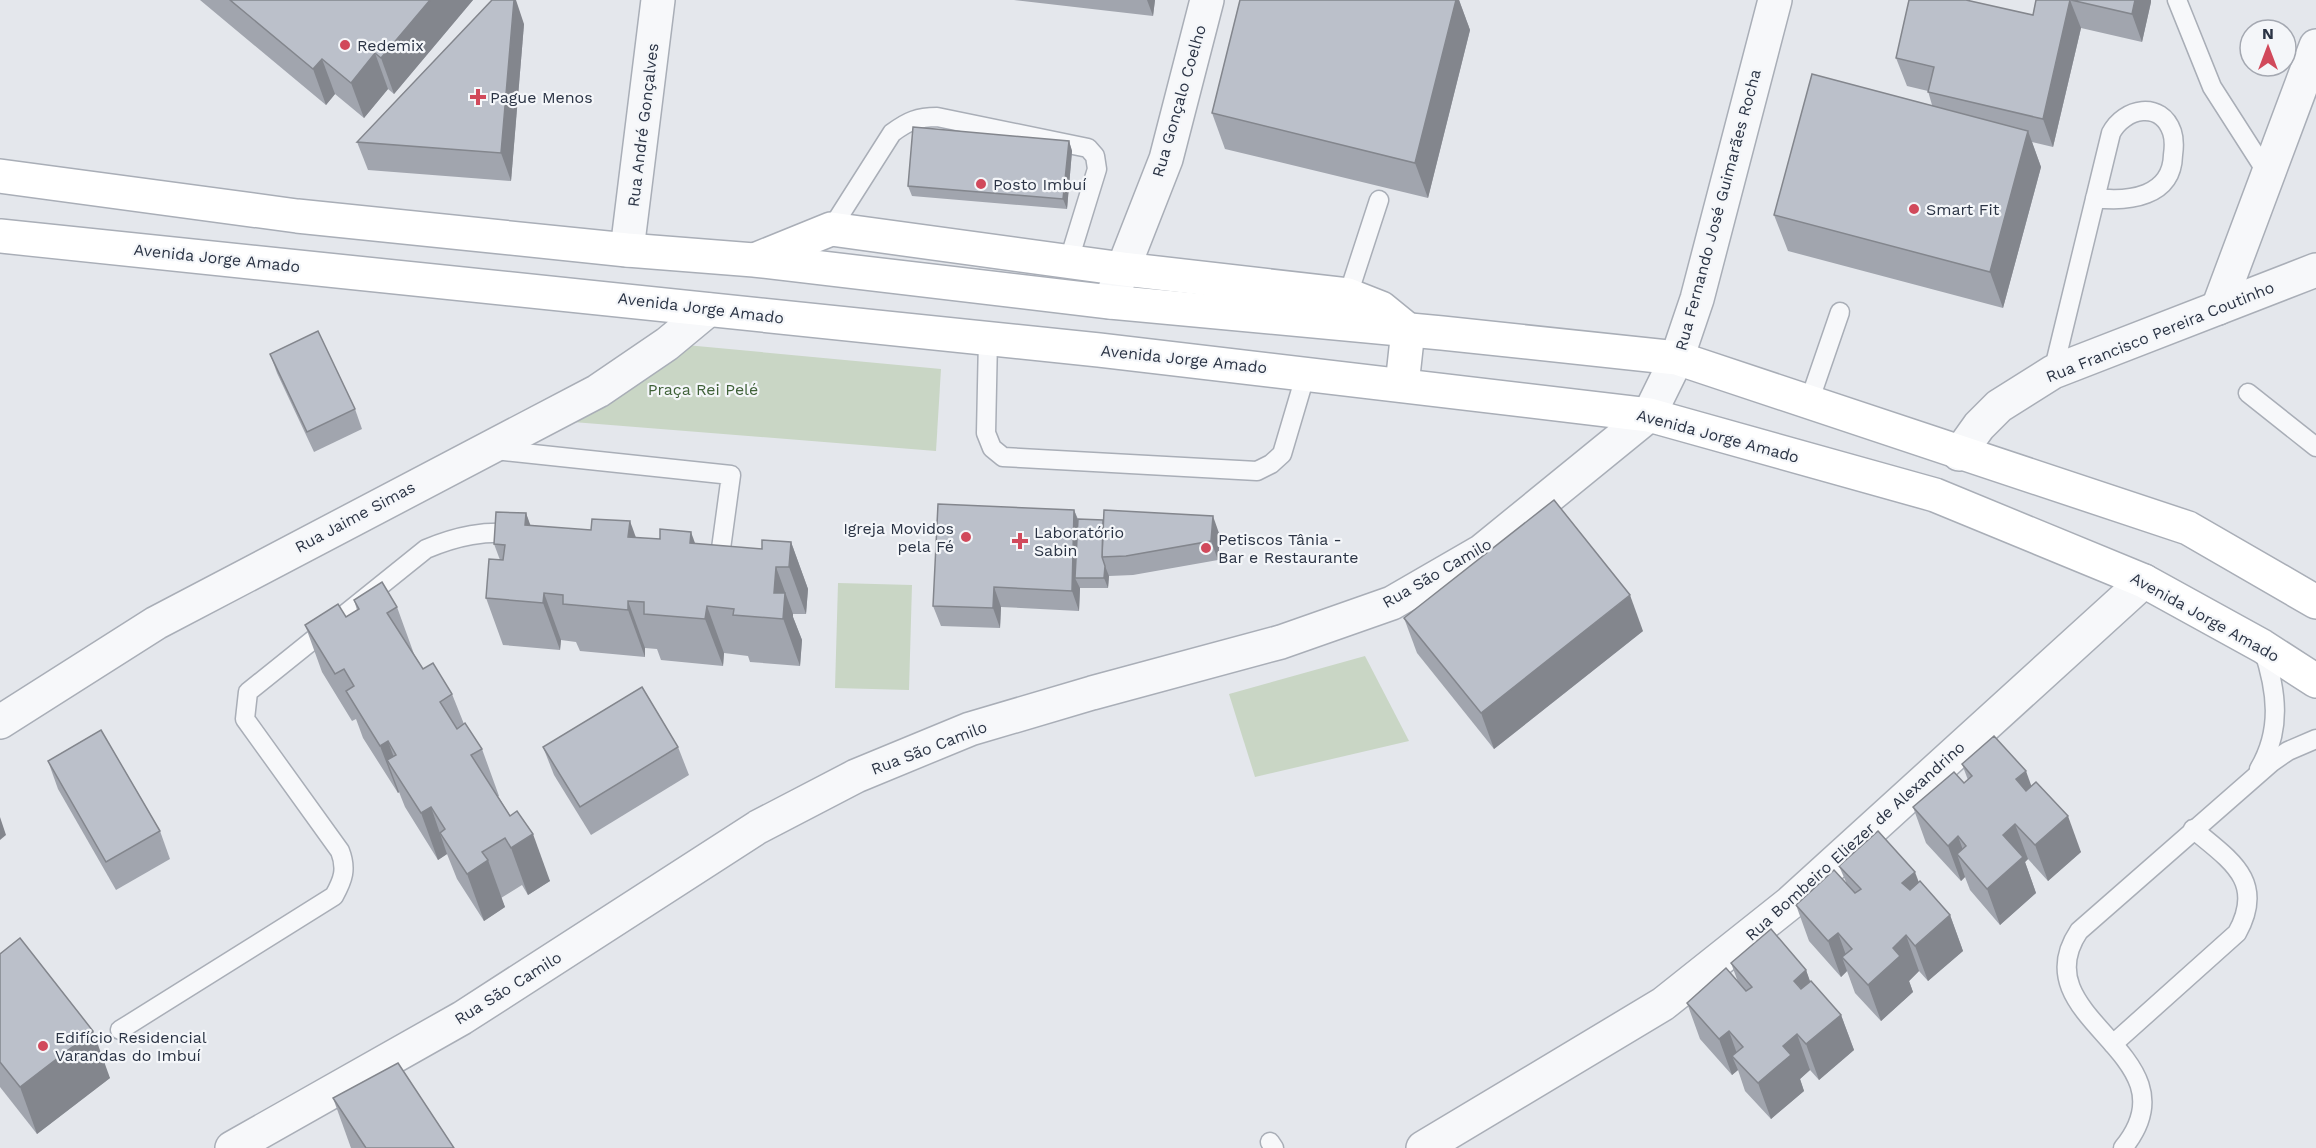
<svg xmlns="http://www.w3.org/2000/svg" width="2316" height="1148" font-family="'Work Sans',sans-serif">
<rect width="100%" height="100%" fill="#e4e7ec"/>
<g fill="#c9d6c5">
<path d="M686,345L941,369L936,451L573,422Z"/>
<path d="M838,583L912,585L909,690L835,688Z"/>
<path d="M1365,656L1409,741L1255,777L1229,694Z"/>
</g>
<g fill="none" stroke-linecap="round" stroke-linejoin="round">
<g stroke="#a9aeb7" stroke-width="21">
<g id="lane">
<path d="M2177,0L2212,87L2269,176"/>
<path d="M831,229L892,133C908,121 918,117 937,117L1088,148L1095,156L1097,169L1069,260"/>
<path d="M1348,295L1379,200"/>
<path d="M988,339L986,433L992,448L1003,457L1257,471L1271,464L1282,454L1306,373"/>
<path d="M2053,372L2111,133C2124,108 2161,100 2172,132C2174,138 2174,148 2173,155C2172,197 2129,202 2095,198"/>
<path d="M2248,393L2316,447"/>
<path d="M1809,402L1840,312"/>
<path d="M495,450L731,475L720,556L708,555"/>
<path d="M2259,769C2282,730 2277,691 2263,649"/>
<path d="M120,1030L334,896C343,880 347,869 340,851L245,719L248,692L426,549C457,536 485,530 519,534"/>
<path d="M2113,1044L2237,933C2266,881 2230,860 2193,829"/>
<path d="M1270,1142L1274,1148"/>
<path d="M2123,1148C2200,1054 2019,1020 2079,931L2272,762L2288,751L2316,739"/>
</g>
</g>
<g stroke="#a9aeb7" stroke-width="36">
<g id="street">
<path d="M627,250L658,0"/>
<path d="M1110,302L1166,159L1207,0"/>
<path d="M2218,308L2316,46"/>
<path d="M1959,454L1979,426L1999,406L2053,372L2316,270"/>
<path d="M0,722L156,623L598,391L667,344L708,310"/>
<path d="M232,1148L462,1018L758,827L856,776L970,729L1092,693L1281,642L1392,603L1482,551L1649,415L1677,358L1697,299L1775,0"/>
<path d="M1423,1148L1663,1004L1790,903L2144,581"/>
</g>
</g>
<g stroke="#a9aeb7" stroke-width="36">
<g id="secondary">
<path d="M0,176L297,216L627,250L754,260L1110,302L1442,333L1677,358L2188,528L2316,602"/>
<path d="M0,236L1099,350L1649,415L1935,495L2144,581L2262,646L2316,681"/>
<path d="M757,259L831,229L1123,269L1348,295L1381,308L1408,330L1402,385"/>
</g>
</g>
<use href="#lane" stroke="#f7f8fa" stroke-width="18"/>
<use href="#street" stroke="#f7f8fa" stroke-width="33"/>
<use href="#secondary" stroke="#fff" stroke-width="33"/>
</g>
<g fill="#a1a5ae">
<path d="M200,0H473L394,94L388,89L364,118L335,94L326,105Z"/>
<path d="M1014,0H1155L1153,16Z"/>
<path d="M1240,0H1459L1470,30L1428,198L1225,149L1212,113Z"/>
<path d="M2036,0H2151V2L2142,42L2081,28L2053,147L2032,142L2041,167L2003,308L1788,251L1774,215L1932,105L1928,91L1907,86L1896,58L2033,15Z"/>
<path d="M524,24L511,181L368,170L357,142Z"/>
<path d="M1069,141L1072,151L1067,209L912,196L908,186Z"/>
<path d="M270,354L355,409L362,429L314,452L277,373Z"/>
<path d="M1074,510L1078,519L1220,536L1218,560L1133,575L1109,576L1108,588H1080L1079,611L1001,607L1000,628L941,626L933,606Z"/>
<path d="M526,513L530,526L695,544L762,549L791,542L808,589L806,614H793V617L802,640L800,666L750,662L748,656L724,653L723,666L661,660L657,649L645,648V657L580,651L576,642L561,640L560,650L503,645L486,598L500,560L494,544Z"/>
<path d="M354,600L397,607L414,654L423,669L452,694L464,724L482,749L499,796H498L550,881L528,895L522,885L501,898L505,907L484,921L457,879L447,854L438,860L405,807L399,792L398,793L363,738L356,719L352,721L322,672L305,625L346,617L357,610Z"/>
<path d="M1404,618L1643,631L1494,749L1417,653Z"/>
<path d="M543,747H678L689,775L591,835L554,775Z"/>
<path d="M48,761L160,831L170,859L116,890L58,789Z"/>
<path d="M1962,764L2031,787L2081,852L2048,881L2028,859L2025,862L2036,893L2000,925L1970,890L1965,877L1961,881L1926,843L1913,807L1964,783L1968,780Z"/>
<path d="M1839,866L1919,882L1950,915L1963,951L1928,981L1919,971L1909,981L1913,992L1881,1021L1855,993L1847,971L1841,977L1809,941L1796,905L1846,882Z"/>
<path d="M0,954L110,1078L37,1134L0,1087Z"/>
<path d="M1731,963L1806,970L1810,982L1841,1015L1854,1050L1819,1080L1810,1070L1800,1079L1804,1091L1771,1119L1745,1091L1738,1070L1732,1075L1700,1039L1687,1003L1738,982Z"/>
<path d="M333,1098L454,1148H351Z"/>
</g>
<g fill="#83868d">
<path d="M430,0H473L394,94L381,58Z"/>
<path d="M514,0H516L524,24L511,181L501,153Z"/>
<path d="M1147,0H1155L1153,16Z"/>
<path d="M1456,0H1459L1470,30L1428,198L1415,163Z"/>
<path d="M2070,0L2081,28L2053,147L2043,119Z"/>
<path d="M2135,0H2151V2L2142,42L2132,14Z"/>
<path d="M375,53L388,89L364,118L351,83Z"/>
<path d="M322,59L335,94L326,105L313,69Z"/>
<path d="M2028,131L2041,167L2003,308L1990,272Z"/>
<path d="M1069,141L1072,151L1067,209L1063,199Z"/>
<path d="M1074,510L1081,529L1075,578L1080,588L1079,611L1072,591Z"/>
<path d="M526,513L543,560L525,525Z"/>
<path d="M1213,516L1220,536L1218,560L1211,541Z"/>
<path d="M630,521L647,568L628,537Z"/>
<path d="M691,532L708,579L690,543Z"/>
<path d="M791,542L808,589L806,614L789,567Z"/>
<path d="M1105,566L1109,576L1108,588L1104,578Z"/>
<path d="M776,567L793,614V617L802,640L800,666L774,593Z"/>
<path d="M994,587L1001,607L1000,628L993,608Z"/>
<path d="M544,593L561,640L560,650L543,603Z"/>
<path d="M1630,595L1643,631L1494,749L1481,713Z"/>
<path d="M628,601L645,648V657L628,610Z"/>
<path d="M707,606L724,653L723,666L705,619Z"/>
<path d="M388,741L405,788L387,760L399,792L398,793L380,746Z"/>
<path d="M2026,771L2039,807L2016,779Z"/>
<path d="M431,807L447,854L438,860L421,813Z"/>
<path d="M2068,816L2081,852L2048,881L2035,845Z"/>
<path d="M0,817L6,835L0,840Z"/>
<path d="M2015,824L2028,859L2025,862L2036,893L2000,925L1987,889L2003,835Z"/>
<path d="M533,834L550,881L528,895L511,848Z"/>
<path d="M1958,836L1970,870L1957,854L1965,877L1961,881L1948,846Z"/>
<path d="M488,860L505,907L484,921L467,874Z"/>
<path d="M1915,872L1928,907L1902,883Z"/>
<path d="M1950,915L1963,951L1928,981L1915,946Z"/>
<path d="M1838,933L1850,966L1842,957L1847,971L1841,977L1828,941Z"/>
<path d="M1906,935L1919,971L1909,981L1913,992L1881,1021L1868,985L1893,948Z"/>
<path d="M1806,970L1819,1006L1794,981Z"/>
<path d="M1841,1015L1854,1050L1819,1080L1806,1044Z"/>
<path d="M93,1031L110,1078L37,1134L20,1087Z"/>
<path d="M1729,1031L1741,1065L1732,1056L1738,1070L1732,1075L1719,1039Z"/>
<path d="M1797,1034L1810,1070L1800,1079L1804,1091L1771,1119L1758,1083L1783,1046Z"/>
</g>
<g fill="#bbc0ca" stroke="#83868d" stroke-width="1.5">
<path d="M230,0H430L381,58L375,53L351,83L322,59L313,69Z"/>
<path d="M492,0H514L501,153L357,142Z"/>
<path d="M1240,0H1456L1415,163L1212,113Z"/>
<path d="M1909,0H1966L2033,15L2036,0H2070L2043,119L1928,92L1934,67L1896,58Z"/>
<path d="M2071,0H2135L2132,14Z"/>
<path d="M1812,74L2028,131L1990,272L1774,215Z"/>
<path d="M913,127L1069,141L1063,199L908,186Z"/>
<path d="M318,331L355,409L307,432L270,354Z"/>
<path d="M1554,500L1630,595L1481,713L1404,618Z"/>
<path d="M938,504L1074,510L1072,591L994,587L993,608L933,606Z"/>
<path d="M1104,510L1213,516L1211,541L1126,556L1102,557Z"/>
<path d="M496,512L526,513L525,525L591,530L592,519L630,521L628,537L660,539V529L691,532L690,543L762,549V540L791,542L789,567H776L774,593H785L783,619L733,615L734,609L707,606L705,619L644,614V602L628,601V610L563,604V595L544,593L543,603L486,598L489,559L503,560L505,545L494,544Z"/>
<path d="M1078,519L1103,520L1102,557L1105,566L1104,578H1075Z"/>
<path d="M382,582L397,607L387,613L423,669L433,663L452,694L440,702L457,729L465,723L482,749L471,755L510,816L517,811L533,834L511,848L505,838L482,852L488,860L467,874L440,833L445,829L431,807L421,813L387,760L396,755L388,741L380,746L346,691L354,686L344,669L335,674L305,625L338,604L346,617L359,609L354,600Z"/>
<path d="M642,687L678,747L580,807L543,747Z"/>
<path d="M101,730L160,831L106,862L48,761Z"/>
<path d="M1994,736L2026,771L2016,779L2026,791L2036,782L2068,816L2035,845L2015,824L2003,835L2023,857L1987,889L1957,854L1966,846L1958,836L1948,846L1913,807L1954,772L1964,783L1972,776L1962,764Z"/>
<path d="M1878,831L1915,872L1902,883L1910,890L1920,881L1950,915L1915,946L1906,935L1893,948L1900,956L1868,985L1842,957L1852,949L1838,933L1828,941L1796,905L1834,870L1855,893L1861,889L1839,866Z"/>
<path d="M1771,929L1806,970L1794,981L1801,989L1811,981L1841,1015L1806,1044L1797,1034L1783,1046L1791,1055L1758,1083L1732,1056L1743,1047L1729,1031L1719,1039L1687,1003L1726,968L1746,991L1752,987L1731,963Z"/>
<path d="M20,938L93,1031L20,1087L0,1062V954Z"/>
<path d="M398,1063L454,1148H366L333,1098Z"/>
</g>
<g fill="#d1495b" stroke="#f4f6f9" stroke-width="2">
<circle cx="345" cy="45" r="6"/>
<path d="M475 88h6v6h6v6h-6v6h-6v-6h-6v-6h6z"/>
<circle cx="981" cy="184" r="6"/>
<circle cx="1914" cy="209" r="6"/>
<circle cx="966" cy="537" r="6"/>
<path d="M1017 532h6v6h6v6h-6v6h-6v-6h-6v-6h6z"/>
<circle cx="1206" cy="548" r="6"/>
<circle cx="43" cy="1046" r="6"/>
</g>
<g text-anchor="middle" dominant-baseline="central" stroke-width="4.5" stroke-linejoin="round" paint-order="stroke">
<g font-size="16" fill="#2b3445" stroke="#f4f6f9" text-anchor="start">
<text x="357" y="45">Redemix</text>
<text x="490" y="97">Pague Menos</text>
<text x="993" y="184">Posto Imbuí</text>
<text x="1926" y="209">Smart Fit</text>
<text x="954" y="528" text-anchor="end">Igreja Movidos<tspan x="954" dy="18">pela Fé</tspan></text>
<text x="1034" y="532">Laboratório<tspan x="1034" dy="18">Sabin</tspan></text>
<text x="1218" y="539">Petiscos Tânia -<tspan x="1218" dy="18">Bar e Restaurante</tspan></text>
<text x="55" y="1037">Edifício Residencial<tspan x="55" dy="18">Varandas do Imbuí</tspan></text>
</g>
<g font-size="16" fill="#2b3445" stroke="#f4f6f9">
<text transform="translate(1179 101) rotate(-74)">Rua Gonçalo Coelho</text>
<text transform="translate(643 125) rotate(-83)">Rua André Gonçalves</text>
<text transform="translate(1718 210) rotate(-75)">Rua Fernando José Guimarães Rocha</text>
<text transform="translate(217 258) rotate(6)">Avenida Jorge Amado</text>
<text transform="translate(701 308) rotate(7)">Avenida Jorge Amado</text>
<text transform="translate(2160 332) rotate(-22)">Rua Francisco Pereira Coutinho</text>
<text transform="translate(1184 359) rotate(6)">Avenida Jorge Amado</text>
<text transform="translate(1718 436) rotate(15)">Avenida Jorge Amado</text>
<text transform="translate(355 517) rotate(-28)">Rua Jaime Simas</text>
<text transform="translate(1437 573) rotate(-30)">Rua São Camilo</text>
<text transform="translate(2205 617) rotate(29)">Avenida Jorge Amado</text>
<text transform="translate(929 748) rotate(-21)">Rua São Camilo</text>
<text transform="translate(1855 841) rotate(-42)">Rua Bombeiro Eliezer de Alexandrino</text>
<text transform="translate(508 988) rotate(-32)">Rua São Camilo</text>
</g>
<g font-size="16" fill="#3f6138" stroke="#f4f6f9">
<text x="703" y="389">Praça Rei Pelé</text>
</g>
</g>
<g transform="translate(2268 48)"><circle r="28" fill="#f4f6f9" stroke="#a4a8b1" stroke-width="1.5"/>
<path d="M0-4.5L10 22L0 15L-10 22Z" fill="#d1495b"/>
<text y="-9" font-size="16" font-weight="bold" text-anchor="middle" fill="#2b3445">N</text>
</g>
</svg>
